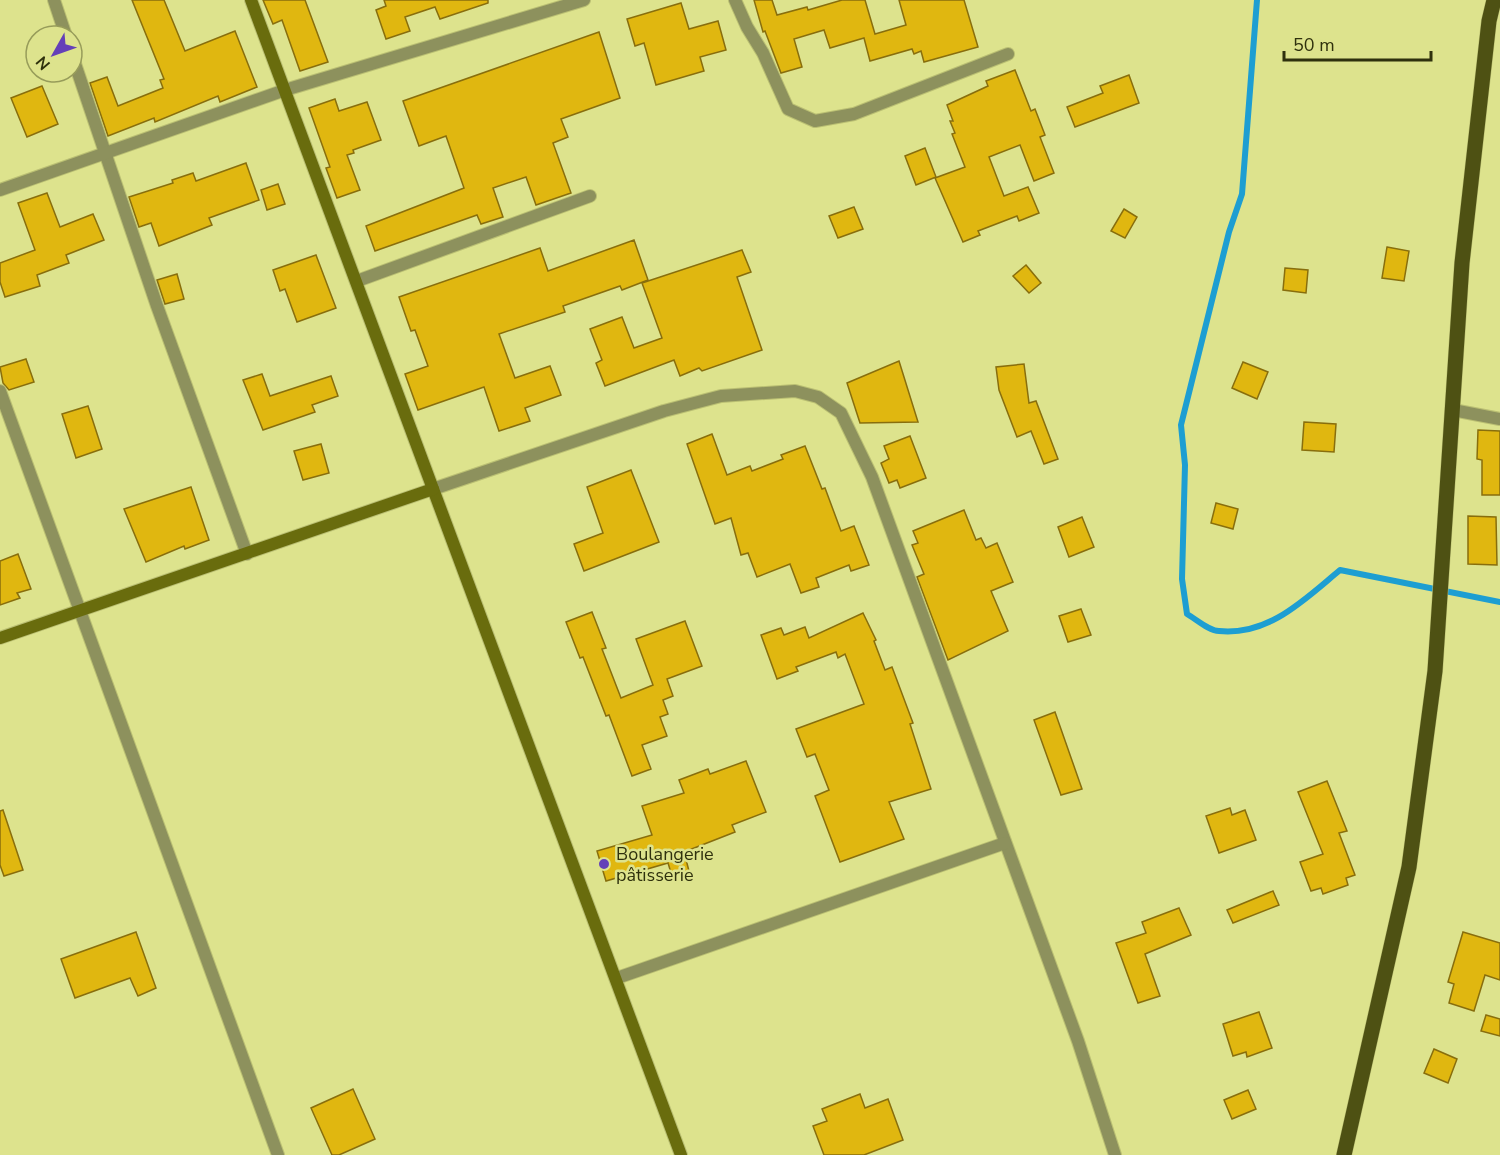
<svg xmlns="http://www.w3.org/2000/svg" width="1500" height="1155" font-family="'Nunito Sans',sans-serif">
<rect width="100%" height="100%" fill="#dde38d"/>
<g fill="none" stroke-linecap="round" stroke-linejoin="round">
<path stroke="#1d9ed2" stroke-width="6" d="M1257,0L1242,194L1229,232L1181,425L1185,465L1182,579L1187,614C1196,619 1209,631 1219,631C1269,636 1305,599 1340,570L1500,602"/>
</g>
<g fill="#e0b710" stroke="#886e0d" stroke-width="1.5">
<path d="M132,0H164L185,51L235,31L257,87L220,102L218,96L155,122L154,118L108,136L90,83L107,77L118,106L163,88L160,80L164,79Z"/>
<path d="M263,0H305L328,62L300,71L282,20L273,24Z"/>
<path d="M384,0H488V3L440,19L435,7L405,17L410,31L386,39L376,10L386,6Z"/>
<path d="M754,0H772L777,15L807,7L808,10L842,0H865L875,34L906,25L899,0H964L978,47L924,62L921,51L914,54L912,49L870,61L864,38L830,48L824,30L794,39L802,67L781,73L765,31L763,32Z"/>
<path d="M681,3L689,29L718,21L726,50L700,57L704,71L656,85L644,43L635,46L627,19Z"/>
<path d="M599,32L620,98L561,119L568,137L553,143L571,193L536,205L526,177L493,188L503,217L481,224L477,215L375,251L366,226L464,188L446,136L419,146L403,101Z"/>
<path d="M1015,70L1031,111L1035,109L1045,135L1040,137L1054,173L1034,181L1020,145L989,157L1004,196L1028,187L1039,213L1019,221L1017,216L978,231L980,235L963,242L935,178L965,167L952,134L955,133L950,121H953L947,105L988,86L986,81Z"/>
<path d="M1129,75L1139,103L1075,127L1067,107L1103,93L1100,86Z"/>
<path d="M42,86L58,124L27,137L11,98Z"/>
<path d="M335,99L339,111L367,102L381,140L353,150L354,153L347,155L360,190L337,198L326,168L330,167L309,108Z"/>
<path d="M925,148L936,177L916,185L905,156Z"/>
<path d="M246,163L259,200L209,218L212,225L159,246L151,223L139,227L129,197L173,183L172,180L193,173L196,181Z"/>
<path d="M278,184L285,204L267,210L261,190Z"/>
<path d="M47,193L60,227L93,214L104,240L66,255L69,263L37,275L40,286L5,297L0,282V263L35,250L18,203Z"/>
<path d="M854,207L863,229L838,238L829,216Z"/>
<path d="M1124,209L1137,217L1125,238L1111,231Z"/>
<path d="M634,240L648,280L622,290L620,286L563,306L565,312L499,334L515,378L550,366L561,395L525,408L530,421L499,431L484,387L418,410L405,374L428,366L415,330L411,331L399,297L540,248L548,271Z"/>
<path d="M1387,247L1409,251L1404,281L1382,278Z"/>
<path d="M742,250L751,272L737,277L762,350L702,371L699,368L680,376L674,360L605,386L596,363L602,360L590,329L622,317L634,348L662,338L642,283Z"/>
<path d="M316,255L336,308L297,322L285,289L280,291L273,270Z"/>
<path d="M1026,265L1041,283L1029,293L1013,276Z"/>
<path d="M1285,268L1308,270L1306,293L1283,290Z"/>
<path d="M177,274L184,299L165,304L157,280Z"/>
<path d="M26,359L34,382L9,390L3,383L0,367Z"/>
<path d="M899,361L918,422L860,423L847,383Z"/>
<path d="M1243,362L1268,372L1257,399L1232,388Z"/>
<path d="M1024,364L1029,403L1036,401L1058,459L1044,464L1031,431L1017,437L999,390L996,367Z"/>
<path d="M262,374L270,396L331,376L338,396L312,405L315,412L263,430L243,380Z"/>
<path d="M88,406L102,449L76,458L62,414Z"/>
<path d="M1304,422L1336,424L1334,452L1302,450Z"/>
<path d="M1478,430L1500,431V495H1482V460L1477,459Z"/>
<path d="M712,434L727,475L750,466L752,471L783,459L781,455L805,446L822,489L825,488L841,531L854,526L869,565L851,571L849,565L816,578L819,587L801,593L790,564L757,577L748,553L741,555L731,518L715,524L687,444Z"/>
<path d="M910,436L926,478L900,488L897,480L889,483L881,463L889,459L884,446Z"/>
<path d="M321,444L329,473L303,480L294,451Z"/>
<path d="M631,470L659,542L584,571L574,544L603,533L587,487Z"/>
<path d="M191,487L209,540L185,549L184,546L146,562L124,509Z"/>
<path d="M1216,503L1238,509L1233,529L1211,523Z"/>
<path d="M964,510L976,540L981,538L986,548L997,543L1013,582L991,591L1008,631L948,660L917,577L924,574L912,545L918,543L913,531Z"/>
<path d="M1468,516L1496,517L1497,565L1468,564Z"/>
<path d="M1082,517L1094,547L1069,557L1058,527Z"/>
<path d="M18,554L31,589L17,593L20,598L0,605V561Z"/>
<path d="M1081,609L1091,635L1068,642L1059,616Z"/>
<path d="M592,612L606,648L602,649L621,698L653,685L636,639L685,621L702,666L667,679L673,696L663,700L668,714L660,717L667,736L642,745L651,769L632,776L609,715L606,716L583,657L580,658L566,622Z"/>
<path d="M863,613L876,640L874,641L885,670L892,667L913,723L910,724L931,789L889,802L904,839L840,862L815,796L829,790L815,754L807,757L796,729L864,704L845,654L838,658L836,652L796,667L798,671L777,679L761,635L781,628L784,635L805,627L809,638Z"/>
<path d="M1055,712L1082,789L1061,795L1034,720Z"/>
<path d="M746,761L766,812L732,825L735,832L684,852L689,871L672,876L668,863L606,881L597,851L652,835L642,806L684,793L679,780L708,769L710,774Z"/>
<path d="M1327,781L1347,831L1339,833L1355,875L1346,878L1348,885L1323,894L1321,888L1311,891L1300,862L1323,854L1298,792Z"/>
<path d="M1230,808L1232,815L1245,810L1256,840L1219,853L1206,816Z"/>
<path d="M3,810L23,870L4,876L0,865V811Z"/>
<path d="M1273,891L1279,905L1233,923L1227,910Z"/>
<path d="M1179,908L1191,935L1145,954L1160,996L1138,1003L1116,943L1146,933L1142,922Z"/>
<path d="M136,932L156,988L138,996L130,978L75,998L61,959Z"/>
<path d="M1463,932L1500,943V980L1485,975L1474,1011L1449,1003L1454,984L1448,982Z"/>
<path d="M1259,1012L1272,1048L1247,1057L1246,1052L1233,1056L1223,1024Z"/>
<path d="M1486,1015L1500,1019V1036L1481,1031Z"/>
<path d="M1434,1049L1457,1059L1448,1083L1424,1073Z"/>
<path d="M353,1089L375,1139L339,1155H332L311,1108Z"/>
<path d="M1248,1090L1256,1109L1232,1119L1224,1100Z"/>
<path d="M860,1094L865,1108L888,1099L903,1140L864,1155H824L813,1126L827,1121L822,1109Z"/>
</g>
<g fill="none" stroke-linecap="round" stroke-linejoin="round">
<g stroke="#babf73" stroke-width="14">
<g id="street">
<path d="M54,0L66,36"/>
<path d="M735,0L747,27L763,53L788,109L815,121L854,114L1008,54"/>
<path d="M72,55L157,306L247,554"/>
<path d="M0,190L285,90L584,0"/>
<path d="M357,281L590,196"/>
<path d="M0,391L278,1155"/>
<path d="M1453,410L1500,419"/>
<path d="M433,489L664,411L721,396L795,391L818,397L841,413L872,477L1078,1041L1115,1155"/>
<path d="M617,978L1005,843"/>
</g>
</g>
<g stroke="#babf73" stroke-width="14">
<g id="secondary">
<path d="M251,0L681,1155"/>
<path d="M0,638L433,489"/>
</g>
</g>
<g stroke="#babf73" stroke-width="16">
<path id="primary" d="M1344,1155L1409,867L1435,671L1462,263L1489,21L1494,0"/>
</g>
<use href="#street" stroke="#8d915d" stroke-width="12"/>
<use href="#secondary" stroke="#696c0d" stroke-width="12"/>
<use href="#primary" stroke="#4e5113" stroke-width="15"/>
</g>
<circle fill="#6440b8" stroke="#dde38d" stroke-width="2" cx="604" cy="864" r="6"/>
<g text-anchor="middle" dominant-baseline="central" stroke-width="5" stroke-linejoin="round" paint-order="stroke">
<g font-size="18" fill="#2f310d" stroke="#dde38d" text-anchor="start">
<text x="616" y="854">Boulangerie<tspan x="616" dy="21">pâtisserie</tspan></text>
</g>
</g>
<g transform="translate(54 54) rotate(230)"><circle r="28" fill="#dde38d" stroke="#979c5a" stroke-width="1.5"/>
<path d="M0-4.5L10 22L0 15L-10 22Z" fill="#6440b8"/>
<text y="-9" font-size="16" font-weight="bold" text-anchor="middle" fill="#2f310d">N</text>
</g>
<path d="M1284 51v9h147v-9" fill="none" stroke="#2f310d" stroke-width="3"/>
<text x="1293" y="51" font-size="18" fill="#2f310d" stroke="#dde38d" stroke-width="4.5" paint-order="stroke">50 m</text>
</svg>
